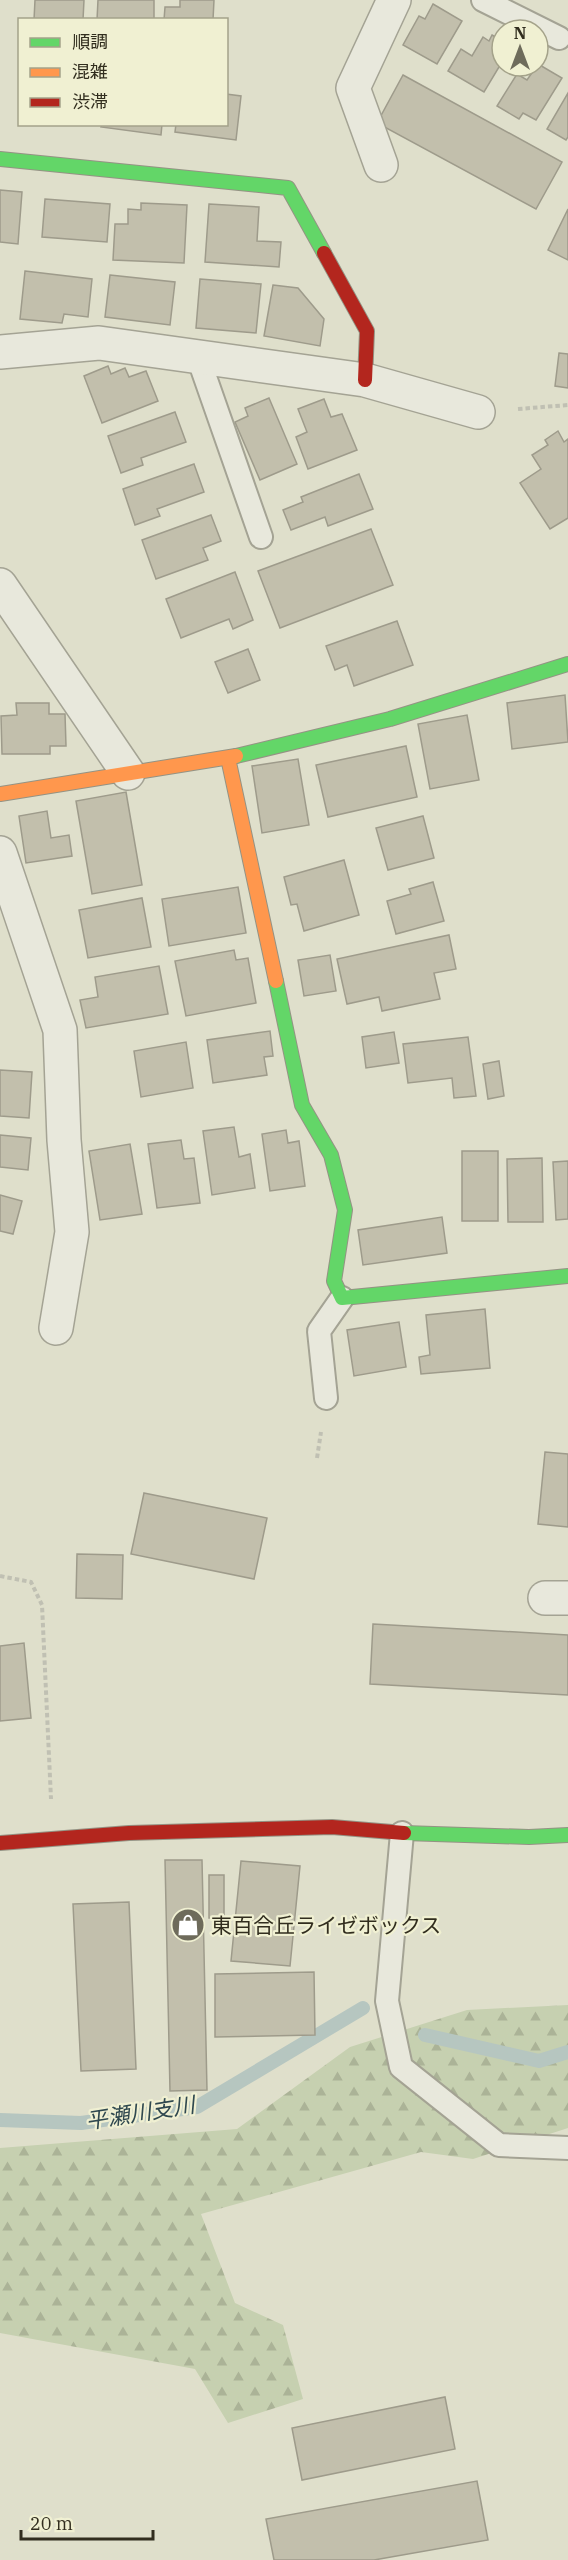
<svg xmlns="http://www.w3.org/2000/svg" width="568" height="2560" font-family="'IBM Plex Serif','Noto Sans JP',serif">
<defs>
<pattern id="forest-firs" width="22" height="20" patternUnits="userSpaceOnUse" patternTransform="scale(1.5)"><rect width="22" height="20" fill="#c6d0b0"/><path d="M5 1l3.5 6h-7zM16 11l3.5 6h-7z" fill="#abb397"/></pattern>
</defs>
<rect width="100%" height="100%" fill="#dfdfcb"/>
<path fill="url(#forest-firs)" d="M568,2005V2128L473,2159L421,2152L201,2214L235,2303L283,2325L303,2399L228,2423L195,2369L0,2333V2148L237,2129L350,2047L467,2010Z"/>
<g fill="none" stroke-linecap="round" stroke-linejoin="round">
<g stroke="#b6c6c0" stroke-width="14">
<path d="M425,2035L539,2061L568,2052"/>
<path d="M0,2120L81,2123L197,2107L363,2008"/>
</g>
</g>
<g fill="#c2bfac" stroke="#9e9b8b" stroke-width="1.5">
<path d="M35,0H84L83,20H34Z"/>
<path d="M98,0H154V20H97Z"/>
<path d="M180,0H214L213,20H164L165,7H180Z"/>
<path d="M433,4L462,21L437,64L403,45L419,16L425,19Z"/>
<path d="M492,35L502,41V62L484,92L448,71L461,49L472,56L483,37L489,41Z"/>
<path d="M538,64L562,78L536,120L523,113L519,119L497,106L517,74L527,80Z"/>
<path d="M403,75L562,162L536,209L377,123Z"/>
<path d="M568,93V137L566,140L547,129Z"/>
<path d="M226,94L241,96L236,140L175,132L176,124H226Z"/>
<path d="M102,124H162L161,135L101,127Z"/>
<path d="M0,190L22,192L18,244L0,242Z"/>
<path d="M45,199L110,204L107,242L42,237Z"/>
<path d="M141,203L187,205L184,263L113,260L115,224H128V209L141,210Z"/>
<path d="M209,204L259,207L257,241L281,242L279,267L205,262Z"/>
<path d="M568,209V260L548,250Z"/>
<path d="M25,271L92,279L88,317L64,314L62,323L20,319Z"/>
<path d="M110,275L175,282L170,325L105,317Z"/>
<path d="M200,279L261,284L256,333L196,328Z"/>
<path d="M273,285L298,288L324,319L320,346L264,336Z"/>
<path d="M559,353L568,354V388L555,386Z"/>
<path d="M108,366L111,374L125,368L129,377L146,371L158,401L102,423L84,376Z"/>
<path d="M269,398L297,464L260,480L235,422L248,416L245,408Z"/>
<path d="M324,399L331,417L342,414L357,450L308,469L296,437L307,432L298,409Z"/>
<path d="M175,412L186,442L141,458L143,465L121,473L108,436Z"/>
<path d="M558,431L564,442L568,439V518L550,529L520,483L541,469L532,455L548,445L545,440Z"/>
<path d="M194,464L204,492L157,509L160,516L135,525L123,489Z"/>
<path d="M359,474L373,509L328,526L325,517L291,530L283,510L303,502L301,497Z"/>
<path d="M211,515L221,541L203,548L208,560L156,579L142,540Z"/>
<path d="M371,529L393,585L280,628L258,571Z"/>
<path d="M235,572L253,620L233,629L229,619L181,638L166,599Z"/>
<path d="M397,621L413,665L354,686L347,665L335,670L326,646Z"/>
<path d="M248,649L260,680L228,693L215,662Z"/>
<path d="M565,695L568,742L512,749L507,703Z"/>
<path d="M16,703H49V714H65L66,746H50V754H2L1,716L17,715Z"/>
<path d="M467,715L479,780L430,789L418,724Z"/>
<path d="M406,746L417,797L328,817L316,765Z"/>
<path d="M298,759L309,825L262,833L252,766Z"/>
<path d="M126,792L142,885L92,894L76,801Z"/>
<path d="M47,811L51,838L69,835L72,856L26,863L19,816Z"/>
<path d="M423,816L434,858L388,870L376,828Z"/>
<path d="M344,860L359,915L304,931L297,904L291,905L284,877Z"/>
<path d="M433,882L444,921L396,934L387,901L411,894L409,889Z"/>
<path d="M238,887L246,933L169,946L162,899Z"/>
<path d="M142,898L151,947L88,958L79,910Z"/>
<path d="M449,935L456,969L434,973L440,999L382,1011L379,997L347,1004L337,959Z"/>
<path d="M234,950L236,960L248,958L256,1003L186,1016L175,961Z"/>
<path d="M330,955L336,991L304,996L298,960Z"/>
<path d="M159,966L168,1014L86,1028L80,1000L98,997L95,977Z"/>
<path d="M270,1031L273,1056L264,1057L267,1075L213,1083L207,1040Z"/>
<path d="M394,1032L399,1063L366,1068L362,1037Z"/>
<path d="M468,1037L476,1096L454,1098L452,1078L408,1083L403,1044Z"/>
<path d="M186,1042L193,1088L141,1097L134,1051Z"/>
<path d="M499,1061L504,1096L488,1099L483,1064Z"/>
<path d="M0,1070L32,1072L29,1118L0,1116Z"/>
<path d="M234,1127L239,1157L250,1154L255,1188L212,1195L203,1131Z"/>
<path d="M286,1130L288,1143L299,1141L305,1186L270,1191L262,1134Z"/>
<path d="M0,1135L31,1138L28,1170L0,1167Z"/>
<path d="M181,1140L184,1159L194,1158L200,1203L157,1208L148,1144Z"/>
<path d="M130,1144L142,1214L100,1220L89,1151Z"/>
<rect x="462" y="1151" width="36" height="70"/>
<path d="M542,1158L543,1222H508L507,1159Z"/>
<path d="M568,1161V1219L556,1220L553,1162Z"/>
<path d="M0,1195L22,1201L13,1234L0,1231Z"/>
<path d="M442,1217L447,1253L363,1265L358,1230Z"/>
<path d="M485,1309L490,1368L421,1374L419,1357L430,1355L426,1315Z"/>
<path d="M399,1322L406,1367L354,1376L347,1330Z"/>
<path d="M545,1452L568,1454V1527L538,1524Z"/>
<path d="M144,1493L267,1518L254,1579L131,1554Z"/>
<path d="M77,1554L123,1555L122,1599L76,1598Z"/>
<path d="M373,1624L568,1635V1695L370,1684Z"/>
<path d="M24,1643L31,1718L0,1721V1646Z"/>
<path d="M165,1860H202L207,2090L170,2091Z"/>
<path d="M241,1861L300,1866L290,1966L231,1961Z"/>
<rect x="209" y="1875" width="15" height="43"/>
<path d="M129,1902L136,2069L81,2071L73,1904Z"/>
<path d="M314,1972L315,2035L215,2037V1974Z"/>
<path d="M445,2397L455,2449L302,2480L292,2428Z"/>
<path d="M477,2481L488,2540L374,2560H274L266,2519Z"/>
</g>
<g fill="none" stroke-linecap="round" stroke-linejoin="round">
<g stroke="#a4a394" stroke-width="26">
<g id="lane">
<path d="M483,0L559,38"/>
<path d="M198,357L261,537"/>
<path d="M326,1398L319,1331L342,1298"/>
<path d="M402,1833L387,2001L401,2067L499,2145L568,2148"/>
</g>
</g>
<g stroke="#a4a394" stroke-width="36">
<g id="street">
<path d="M381,165L353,88L394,0"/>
<path d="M0,352L99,343L365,380L478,412"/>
<path d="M0,585L128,773"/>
<path d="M0,853L60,1030L64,1140L72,1232L56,1328"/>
<path d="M545,1598H568"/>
</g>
</g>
<g stroke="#949384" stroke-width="16">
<g id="fast">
<path d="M0,159L288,188L324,253"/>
<path d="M236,756L390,719L568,664"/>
<path d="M276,981L302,1105L331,1155L345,1210L334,1281L342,1298L568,1276"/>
<path d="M404,1833L529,1837L568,1835"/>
</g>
</g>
<g stroke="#949384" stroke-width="16">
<g id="slow">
<path d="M228,758L276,981"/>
<path d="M0,794L236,756"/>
</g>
</g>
<g stroke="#949384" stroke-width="16">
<g id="jam">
<path d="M324,253L367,331L365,380"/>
<path d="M0,1843L129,1833L332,1827L404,1833"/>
</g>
</g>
<g stroke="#c0c0b3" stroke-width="4" stroke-dasharray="4.5 3" stroke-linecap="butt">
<path d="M518,409L568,405"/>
<path d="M317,1458L321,1432"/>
<path d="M0,1576L31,1582L42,1605L51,1799"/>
</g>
<use href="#lane" stroke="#e8e8dc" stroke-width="22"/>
<use href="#street" stroke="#e8e8dc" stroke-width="33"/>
<use href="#fast" stroke="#63d668" stroke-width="14"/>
<use href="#slow" stroke="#ff974d" stroke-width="14"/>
<use href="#jam" stroke="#b3261e" stroke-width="14"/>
</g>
<defs>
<g id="shop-disc" transform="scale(1.725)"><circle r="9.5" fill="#6e6b5b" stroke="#f0f0d2"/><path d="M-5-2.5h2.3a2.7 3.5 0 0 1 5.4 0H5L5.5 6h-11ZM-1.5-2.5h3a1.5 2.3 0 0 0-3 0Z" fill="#fff"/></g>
</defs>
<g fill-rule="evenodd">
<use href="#shop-disc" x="188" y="1925"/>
</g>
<g text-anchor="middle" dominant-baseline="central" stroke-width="4.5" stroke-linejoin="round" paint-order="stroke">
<g font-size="21" fill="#312d1e" stroke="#f0f0d2" text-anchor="start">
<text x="211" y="1925">東百合丘ライゼボックス</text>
</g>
<g font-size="22" font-style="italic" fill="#2f484f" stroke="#f0f0d2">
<text transform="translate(140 2112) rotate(-9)">平瀬川支川</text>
</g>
</g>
<rect x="18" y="18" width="210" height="108" fill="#f0f0d2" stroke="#a4a28a" stroke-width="1.5"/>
<rect x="30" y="38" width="30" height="9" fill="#63d668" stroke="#a4a28a" stroke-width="1.5"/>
<text x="72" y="48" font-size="18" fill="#312d1e">順調</text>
<rect x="30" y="68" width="30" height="9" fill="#ff974d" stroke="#a4a28a" stroke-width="1.5"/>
<text x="72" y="78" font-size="18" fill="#312d1e">混雑</text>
<rect x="30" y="98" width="30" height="9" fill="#b3261e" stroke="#a4a28a" stroke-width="1.5"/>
<text x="72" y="108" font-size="18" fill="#312d1e">渋滞</text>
<g transform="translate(520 48)"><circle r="28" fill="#f0f0d2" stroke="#a4a28a" stroke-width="1.5"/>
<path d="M0-4.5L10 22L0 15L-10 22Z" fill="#6e6b5b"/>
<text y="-9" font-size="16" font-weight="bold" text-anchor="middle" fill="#312d1e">N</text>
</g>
<path d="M21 2530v9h132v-9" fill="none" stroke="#312d1e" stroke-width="3"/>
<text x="30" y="2530" font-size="18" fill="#312d1e" stroke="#f0f0d2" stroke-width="4.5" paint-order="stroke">20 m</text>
</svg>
